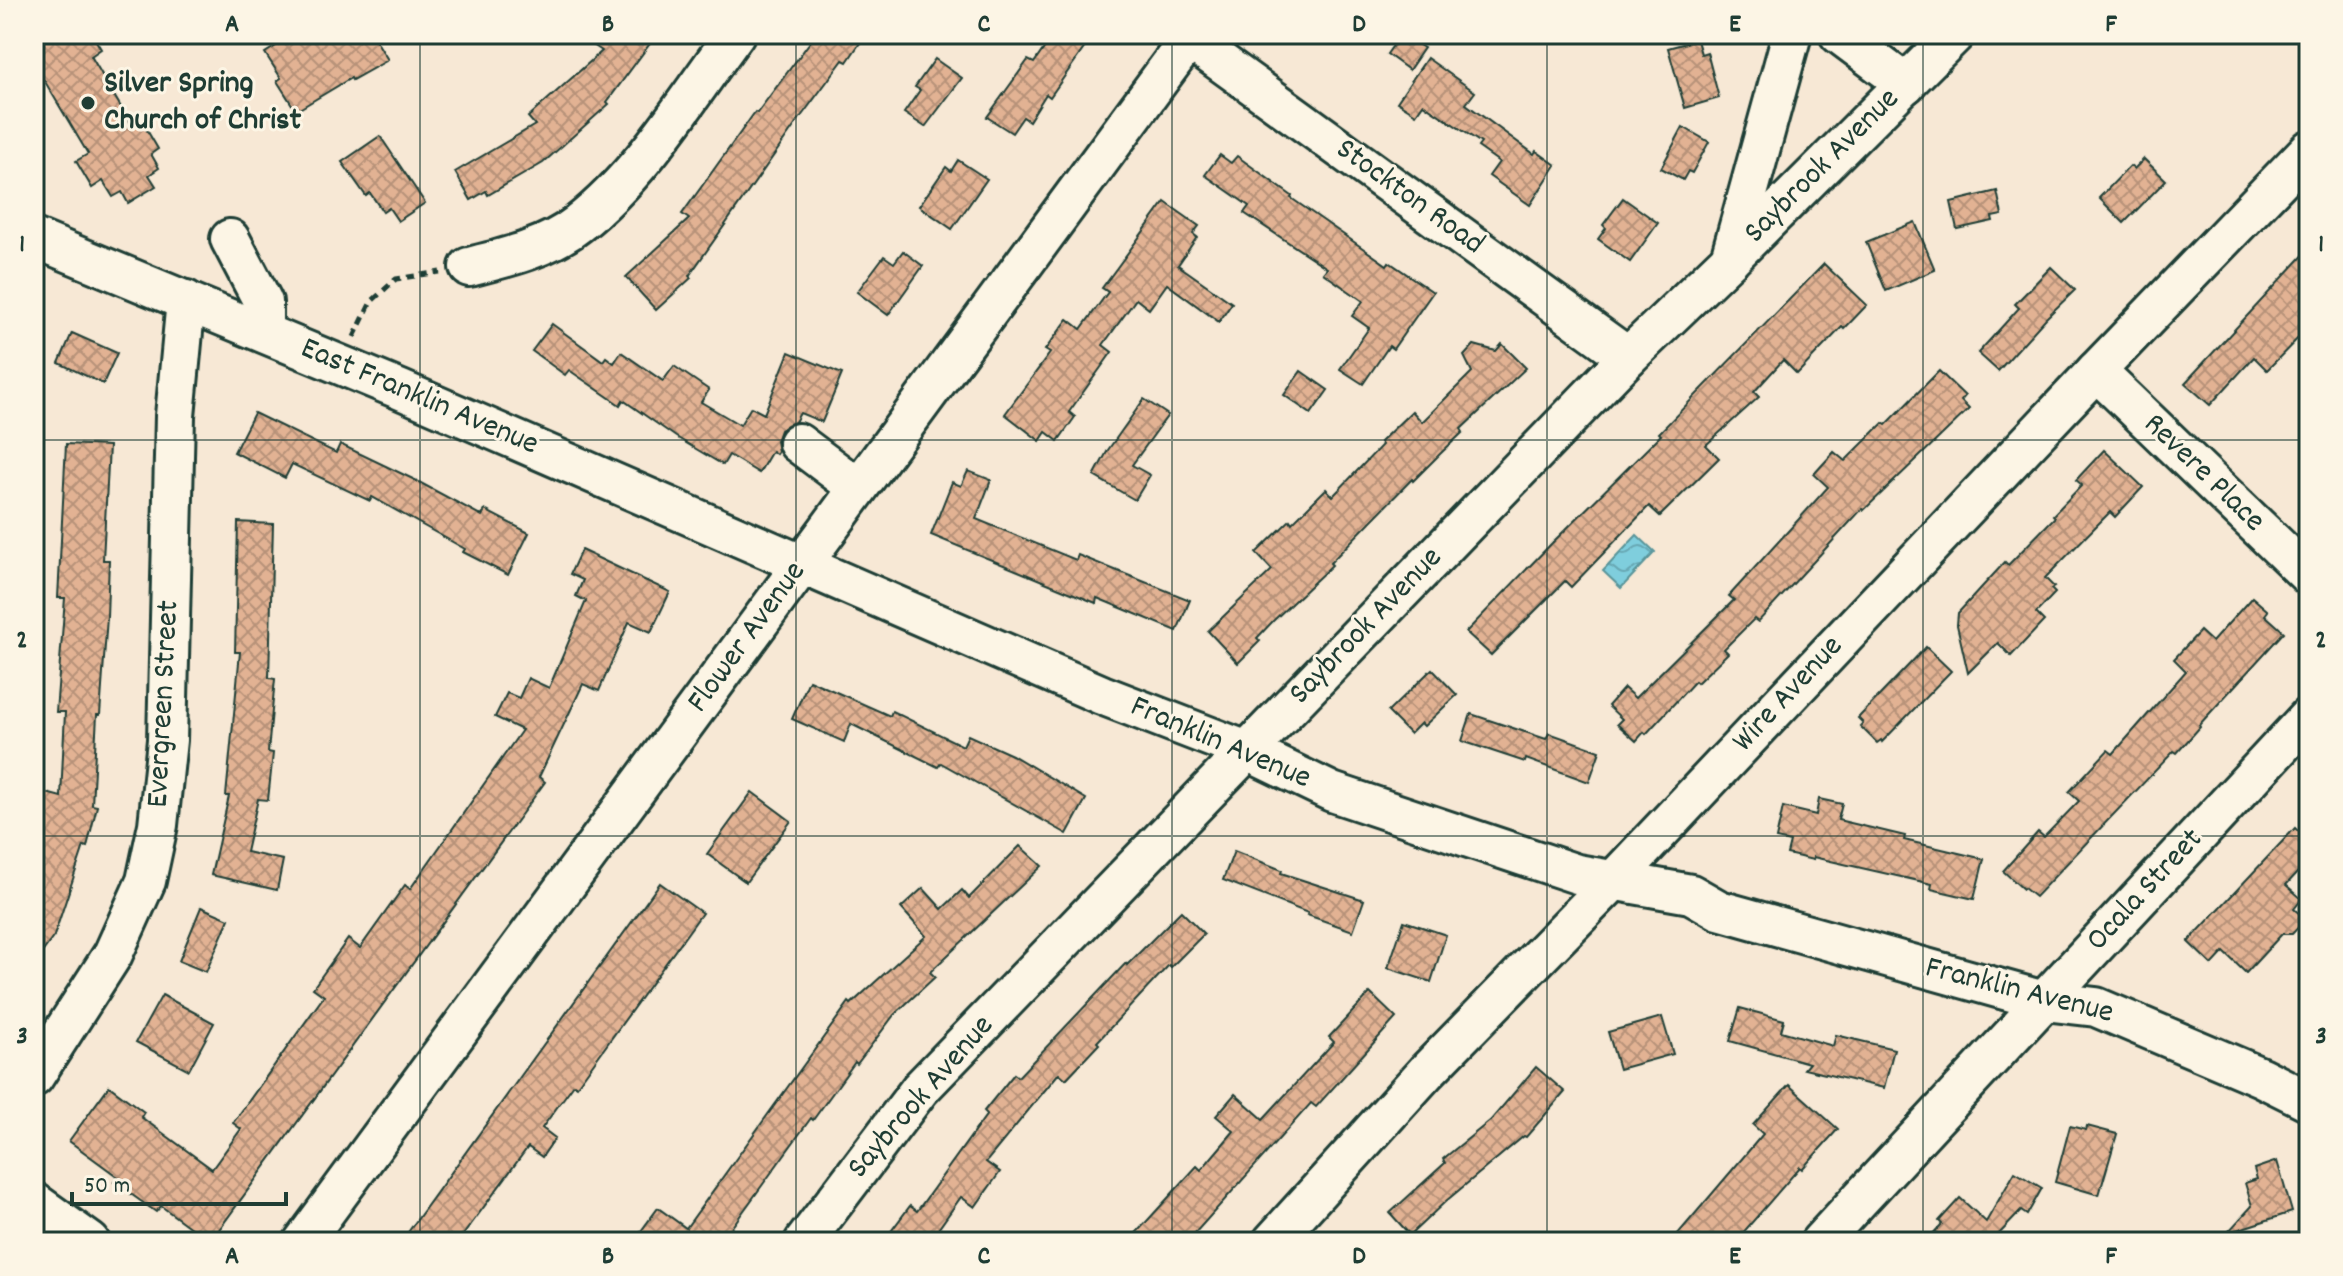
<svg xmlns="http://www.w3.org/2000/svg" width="2343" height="1276" font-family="Dekko,sans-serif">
<defs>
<pattern id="water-waves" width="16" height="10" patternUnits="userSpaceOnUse" patternTransform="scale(2)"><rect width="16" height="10" fill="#7fcedd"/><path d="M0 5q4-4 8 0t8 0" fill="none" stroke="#67a8b4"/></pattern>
<pattern id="building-cross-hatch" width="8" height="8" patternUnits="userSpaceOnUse" patternTransform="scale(2)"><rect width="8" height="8" fill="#e2b293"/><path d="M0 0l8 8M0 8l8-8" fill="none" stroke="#b79279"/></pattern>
</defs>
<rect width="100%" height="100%" fill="#f7e8d5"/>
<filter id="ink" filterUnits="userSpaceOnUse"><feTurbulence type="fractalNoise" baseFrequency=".0125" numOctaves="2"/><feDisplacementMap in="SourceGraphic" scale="16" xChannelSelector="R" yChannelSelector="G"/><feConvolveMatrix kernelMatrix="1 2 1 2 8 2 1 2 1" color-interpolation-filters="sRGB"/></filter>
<g filter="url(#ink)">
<path fill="url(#water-waves)" stroke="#599499" stroke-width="2" d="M1637,535L1655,552L1621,588L1603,571Z"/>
<g fill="url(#building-cross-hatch)" stroke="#1f3d34" stroke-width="2">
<path d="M34,34H92L101,49L91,56L132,126L141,120L158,149L151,154L159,168L149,175L156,186L128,203L122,192L113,197L103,181L92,188L76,161L88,154L44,80L34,86Z"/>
<path d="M295,34H372L388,60L352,80L351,78L296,111L277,81L281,78L265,53Z"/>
<path d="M577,34H657L607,102L609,104L543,163L488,195L486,191L471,200L455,172L535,125L528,117L602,51Z"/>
<path d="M816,34H866L847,62L843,60L800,118L689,276L691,278L656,310L626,277L689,219L682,214L755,112L757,113Z"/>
<path d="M1054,34H1094L1050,97L1046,94L1029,121L1023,117L1012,133L987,117L1028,60L1034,63Z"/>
<path d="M1401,34L1424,48L1409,70L1387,54Z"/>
<path d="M1697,40L1701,54L1707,52L1719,98L1685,108L1668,48Z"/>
<path d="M1427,58L1475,92L1466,104L1534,154L1536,151L1556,165L1530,205L1489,176L1499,162L1478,147L1481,143L1423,104L1416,114L1397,102Z"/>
<path d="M935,59L962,78L925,127L904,113L920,90L915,87Z"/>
<path d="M1683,127L1709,142L1692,173L1688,171L1683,180L1661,168Z"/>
<path d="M380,136L425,203L398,221L389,208L383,212L370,193L366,196L342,162Z"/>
<path d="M1220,155L1231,163L1237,156L1292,196L1291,198L1387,265L1389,262L1433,292L1393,349L1389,346L1363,384L1340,369L1369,328L1352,316L1363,301L1323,273L1327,268L1244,213L1249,206L1205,175Z"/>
<path d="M2144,159L2166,180L2124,223L2099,198L2130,166L2134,169Z"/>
<path d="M958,160L987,179L952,229L919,206L946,167L951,171Z"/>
<path d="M1997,191L2002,215L1992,217L1993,221L1957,229L1951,202Z"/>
<path d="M1623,198L1658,223L1630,262L1598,239L1606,228L1603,225Z"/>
<path d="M1165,202L1199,226L1193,234L1197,237L1178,265L1232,303L1219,322L1167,284L1149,309L1136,299L1103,345L1112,352L1069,412L1075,417L1058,441L1046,432L1040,441L1005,414L1050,353L1045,350L1068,319L1081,329L1108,292L1102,288Z"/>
<path d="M1915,222L1935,270L1886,291L1866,242Z"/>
<path d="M2309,249V327L2267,370L2254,357L2210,405L2185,383Z"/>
<path d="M903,251L923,266L888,315L857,292L884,256L894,263Z"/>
<path d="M1824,264L1867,305L1844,329L1842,327L1797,374L1783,360L1754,392L1759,397L1706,445L1719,458L1660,516L1649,506L1571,587L1565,581L1491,655L1466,632L1552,543L1661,435L1659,433Z"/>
<path d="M2051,267L2075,290L2046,318L1998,371L1978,353L2019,308L2015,304Z"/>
<path d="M552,324L603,361L606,357L614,363L621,352L663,381L674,366L709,390L701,402L740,425L751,407L764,414L789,352L842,374L822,422L800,413L795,422L780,430L776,441L778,451L776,454L772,451L759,473L729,455L723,465L676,437L623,400L620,405L569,370L565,375L532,351Z"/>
<path d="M72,333L117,353L103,384L59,363Z"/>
<path d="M1502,344L1526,368L1461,429L1463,432L1440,454L1413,481L1412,479L1330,563L1332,565L1273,621L1257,638L1260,641L1238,663L1208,631L1272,570L1256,553L1290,520L1292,523L1326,489L1333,496L1382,445L1380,442L1412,411L1422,422L1472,372L1464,356L1474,345L1496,351Z"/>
<path d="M1301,371L1328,390L1311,414L1284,395Z"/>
<path d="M1939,371L1965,396L1961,401L1969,409L1864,510L1862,509L1758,622L1754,619L1724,649L1728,653L1697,683L1695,681L1646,734L1644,732L1636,741L1617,724L1622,719L1608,706L1624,688L1635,698L1734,600L1729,596L1828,487L1814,474L1834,452L1845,461L1883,423L1886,425Z"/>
<path d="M1144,399L1168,415L1132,465L1150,475L1135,500L1094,476L1108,450Z"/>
<path d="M254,413L336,453L340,444L417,481L482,516L485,510L529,533L508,575L463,552L465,549L372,497L370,501L292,464L285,478L234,452Z"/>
<path d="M66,444L109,446L103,560H109L107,617L100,715H97L92,805L97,806L87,847L84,846L54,936L34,964V874L46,836L34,833V809L39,791L61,797L65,712H56L65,598H58Z"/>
<path d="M2104,450L2143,487L2115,517L2110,512L2045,578L2054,587L2051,589L2055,593L2036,613L2044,621L2011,656L1998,643L1968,673L1957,625L1958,613L2005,562L2008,565L2012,561L2055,517L2053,515L2082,485L2076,480Z"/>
<path d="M968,471L991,480L976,519L1076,560L1078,555L1190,600L1177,631L1097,598L1096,603L931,535L952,482L961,486Z"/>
<path d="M238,522L273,524L269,678L275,679L268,752L273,753L268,800L258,799L246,852L283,860L277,890L211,875L229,796H226L240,652H235Z"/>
<path d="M581,550L670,592L651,632L629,622L599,691L583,684L539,777L545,782L210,1242L161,1206L156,1212L114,1182L118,1177L69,1141L109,1086L144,1112L141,1117L212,1169L241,1129L233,1123L324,996L313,988L348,939L360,948L405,885L410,889L522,730L495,717L507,693L519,698L528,678L549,688L586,601L576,596L583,580L570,574Z"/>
<path d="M2252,597L2268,611L2265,615L2284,632L2199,725L2200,727L2177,753L2174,751L2035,897L2024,888L2023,889L2003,871L2038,832L2044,837L2079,801L2069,792L2108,750L2113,754L2186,671L2174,659L2200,631L2212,642Z"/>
<path d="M1926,647L1951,671L1882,742L1881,740L1877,743L1860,726L1863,723L1858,718Z"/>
<path d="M1432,669L1457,695L1424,726L1421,723L1410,734L1388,712Z"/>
<path d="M809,680L890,716L892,711L963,746L968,735L1012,755L1086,799L1067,834L941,763L938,767L851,724L844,742L792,719Z"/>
<path d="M1471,714L1546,739L1549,733L1600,751L1589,782L1526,759L1525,762L1462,741Z"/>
<path d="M752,792L791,821L746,882L707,854Z"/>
<path d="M1819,799L1842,804L1838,820L1905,836L1904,840L1984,859L1974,899L1931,889L1932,884L1813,857V860L1787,854L1790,842L1776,839L1783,807L1816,815Z"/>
<path d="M2295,828L2309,841V860L2286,885L2302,899L2294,909L2306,919L2292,934H2282L2246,973L2224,952L2212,965L2188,942Z"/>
<path d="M1020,846L1042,866L930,972L935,977L894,1015L857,1064L855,1062L813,1120L811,1118L721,1242H633L658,1208L686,1228L849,1002L851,1004L926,936L901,908L923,888L942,909L962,890L969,898Z"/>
<path d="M1234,851L1282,870L1281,873L1364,900L1353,931L1307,915L1308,913L1223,880Z"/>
<path d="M660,883L702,913L577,1086L574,1084L542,1128L555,1138L542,1157L528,1147L458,1242H401Z"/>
<path d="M201,907L229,919L206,972L179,961Z"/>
<path d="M1181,911L1204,934L1171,967L1169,965L1097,1042L1099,1044L1066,1079L1059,1073L986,1162L1000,1172L975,1207L961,1197L929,1242H883L910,1206L917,1211L987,1114L984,1111L1014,1074L1018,1077L1126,963L1127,965Z"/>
<path d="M1404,921L1446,935L1431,982L1388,968Z"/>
<path d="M1370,993L1396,1018L1316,1107L1311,1103L1187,1242H1128L1197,1166L1201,1170L1234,1131L1216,1116L1235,1094L1263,1119L1334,1042L1329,1037Z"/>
<path d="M162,995L214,1023L189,1070L136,1042Z"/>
<path d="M1740,1008L1784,1020L1781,1031L1833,1046L1836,1035L1894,1049L1884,1088L1804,1069L1809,1063L1730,1041Z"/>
<path d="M1662,1017L1673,1054L1619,1069L1608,1032Z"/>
<path d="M1536,1067L1565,1092L1526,1137L1524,1136L1446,1201L1410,1235L1390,1213L1445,1163L1443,1159L1491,1120Z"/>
<path d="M1789,1085L1838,1129L1802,1169L1800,1167L1735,1242H1671L1763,1134L1753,1125Z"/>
<path d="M2070,1126L2086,1130L2087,1126L2117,1134L2099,1195L2055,1182Z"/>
<path d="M2277,1161L2292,1212L2227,1233L2252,1206L2245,1183L2257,1179L2254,1169Z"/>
<path d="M2015,1172L2042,1188L2027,1215L2021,1211L1999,1234L2007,1242H1925L1942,1224L1939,1221L1960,1198L1986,1222Z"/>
</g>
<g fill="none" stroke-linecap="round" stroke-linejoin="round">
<g stroke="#1f3d34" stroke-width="44">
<g id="minor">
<path d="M1839,34L1906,84"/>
<path d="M1189,39L1628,357"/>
<path d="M34,238L401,390L1102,695L1247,751L1332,792L1577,874L1691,894L1719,910L2044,1001L2096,1007L2261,1077L2309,1101"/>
<path d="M230,239L263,302V332"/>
<path d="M1730,259L1792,34"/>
<path d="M469,267C505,258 548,248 578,224C642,174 687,99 735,34"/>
<path d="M2096,371L2309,576"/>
<path d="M798,443L858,488"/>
<path d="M34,1077L113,954L146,881L158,825L167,740L175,416L186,300"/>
<path d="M34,1202L90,1242"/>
<path d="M303,1242L1193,34"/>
<path d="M804,1242L920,1089L1628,357L1730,259L1955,34"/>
<path d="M1272,1242L1426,1072L1615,879L2096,371L2309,150"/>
<path d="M1820,1242L2309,716"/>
</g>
</g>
<path stroke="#1f3d34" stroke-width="5" stroke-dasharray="8 6" stroke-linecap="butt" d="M354,337L371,302L396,279L440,272"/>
<use href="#minor" stroke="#fcf5e5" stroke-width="38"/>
</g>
</g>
<path fill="none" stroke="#1f3d34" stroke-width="2" stroke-opacity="0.55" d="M420,34V1242M796,34V1242M1172,34V1242M1547,34V1242M1923,34V1242M34,440H2309M34,836H2309"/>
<circle fill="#1f3d34" stroke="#fcf5e5" stroke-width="3" cx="88" cy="103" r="8"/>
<g text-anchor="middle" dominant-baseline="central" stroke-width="6" stroke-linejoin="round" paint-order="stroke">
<g font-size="32" font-weight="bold" fill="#1f3d34" stroke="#fcf5e5" text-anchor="start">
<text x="104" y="85">Silver Spring<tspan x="104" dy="37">Church of Christ</tspan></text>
</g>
<g font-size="32" fill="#1f3d34" stroke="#fcf5e5">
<text transform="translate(1823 167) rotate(-45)">Saybrook Avenue</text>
<text transform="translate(1409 198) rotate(36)">Stockton Road</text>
<text transform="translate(419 398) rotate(23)">East Franklin Avenue</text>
<text transform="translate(2203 474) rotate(44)">Revere Place</text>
<text transform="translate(1367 627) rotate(-46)">Saybrook Avenue</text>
<text transform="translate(748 638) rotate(-54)">Flower Avenue</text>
<text transform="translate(1789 695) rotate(-47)">Wire Avenue</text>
<text transform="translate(165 704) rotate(-87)">Evergreen Street</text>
<text transform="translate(1220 744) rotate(23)">Franklin Avenue</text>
<text transform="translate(2146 891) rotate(-47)">Ocala Street</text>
<text transform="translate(2019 992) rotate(14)">Franklin Avenue</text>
<text transform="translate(922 1098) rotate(-49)">Saybrook Avenue</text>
</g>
</g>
<rect width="2343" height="1276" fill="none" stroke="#fcf5e5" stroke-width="88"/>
<path d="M72 1192v12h214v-12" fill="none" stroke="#1f3d34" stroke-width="4"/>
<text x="84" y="1192" font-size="24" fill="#1f3d34" stroke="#fcf5e5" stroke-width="6" paint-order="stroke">50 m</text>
<rect x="44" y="44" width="2255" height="1188" fill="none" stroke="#1f3d34" stroke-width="3"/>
<g font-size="26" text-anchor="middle" font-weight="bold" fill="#1f3d34">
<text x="232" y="31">A</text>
<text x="608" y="31">B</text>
<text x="984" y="31">C</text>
<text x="1359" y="31">D</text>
<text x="1735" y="31">E</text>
<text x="2111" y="31">F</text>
<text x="22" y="251">1</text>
<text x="2321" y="251">1</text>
<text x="22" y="647">2</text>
<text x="2321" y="647">2</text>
<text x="22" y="1043">3</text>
<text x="2321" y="1043">3</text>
<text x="232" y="1263">A</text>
<text x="608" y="1263">B</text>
<text x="984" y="1263">C</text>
<text x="1359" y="1263">D</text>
<text x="1735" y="1263">E</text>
<text x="2111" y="1263">F</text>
</g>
</svg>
